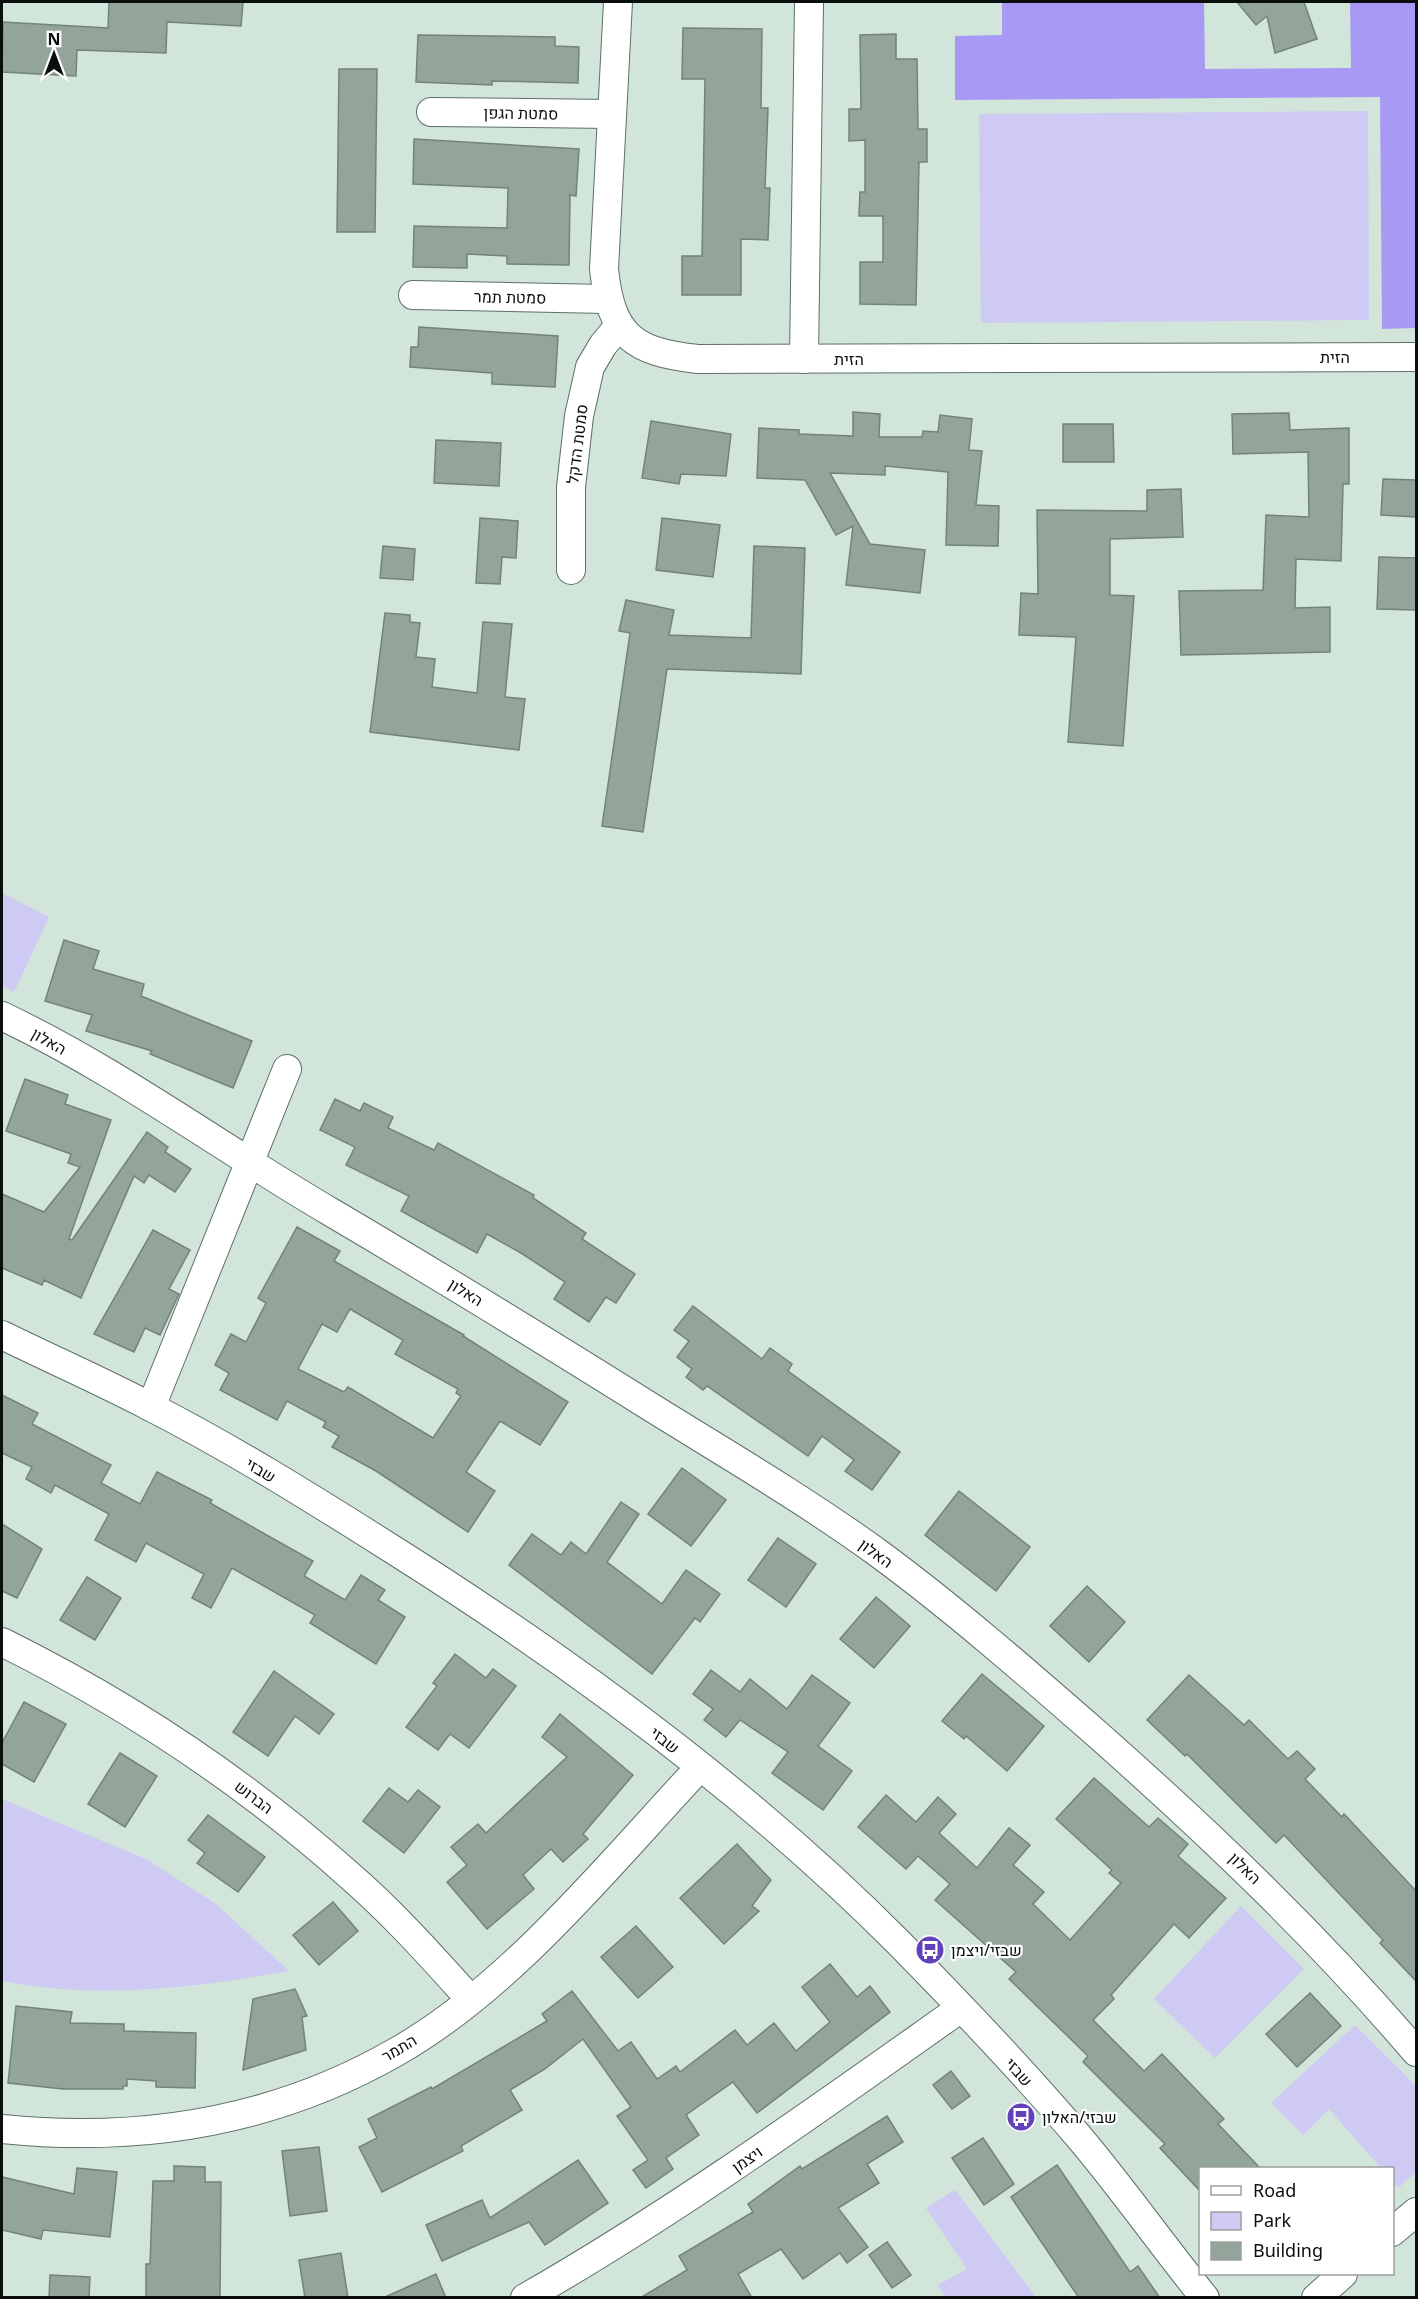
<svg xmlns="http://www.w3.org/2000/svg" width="1418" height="2299" font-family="'Noto Sans',Heebo,sans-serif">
<rect width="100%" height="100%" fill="#d2e5da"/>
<g fill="#cecaf4">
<path d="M1368,111L1369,320L981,323L979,114Z"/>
<path d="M2,893L49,917L14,992L2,986Z"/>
<path d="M2,1799L148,1860L216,1904L289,1971C190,1988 102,2000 2,1981Z"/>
<path d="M1241,1906L1304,1969L1215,2058L1154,1999Z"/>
<path d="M1355,2025L1416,2086V2172L1398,2188L1393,2182L1392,2168H1381L1329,2109L1303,2135L1271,2103Z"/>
<path d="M955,2190L1036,2297H945L938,2285L967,2269L926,2208Z"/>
</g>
<path fill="#a89af4" d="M1002,2H1204L1205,69L1351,68L1350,2H1416V328L1382,329L1380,97L955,100V36L1002,35Z"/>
<g fill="#93a59b" stroke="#72837a" stroke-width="1.5" fill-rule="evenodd">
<path d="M109,2H243L241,26L167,22L166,53L77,50L76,76L2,72L3,22L108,28Z"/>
<path d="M1237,2H1304L1317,39L1275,53L1267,16L1256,25Z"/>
<path d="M683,28L762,29L761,108H768L765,188H770L768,240L741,239V295H682V256H702L705,79H682Z"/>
<path d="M896,34V59H917L918,129H927V162H919L916,305L860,304V262H883V216H859L860,192H865V140L849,141V109H861L860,35Z"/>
<path d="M418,35L555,37V46L579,47L578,83L492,81V85L416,82Z"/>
<path d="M339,69H377L375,232H337Z"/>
<path d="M414,139L579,149L576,196L570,195L569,265L507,264V256L467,254V268L413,267L414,226L507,228L508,188L413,184Z"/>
<path d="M419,327L558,336L555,387L492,384V373L410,367L411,347H418Z"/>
<path d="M853,412L880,414L879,437H922L923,431L938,432L940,415L972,419L969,450L982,451L976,505L999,506L998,546L946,545L948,472L885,466V475L830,473L870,544L925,550L920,593L846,585L853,526L836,535L805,480L757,478L759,428L799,430V434L853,436Z"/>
<path d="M1289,413L1290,430L1349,428V484H1343L1341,561L1296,559L1295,608L1330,607V652L1181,655L1179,591L1263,590L1266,515L1309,517L1308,452L1233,454L1232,414Z"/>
<path d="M651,421L731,434L726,476L681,474L679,484L642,478Z"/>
<path d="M1063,424H1113L1114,462H1063Z"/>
<path d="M436,440L501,443L499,486L434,483Z"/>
<path d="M1383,479L1416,480V517L1381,515Z"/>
<path d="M1181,489L1183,537L1110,539V595L1134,596L1123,746L1068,742L1076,637L1019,635L1021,593L1038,594L1037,510L1147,511V490Z"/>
<path d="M480,518L518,521L516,558L502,557L500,584L476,583Z"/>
<path d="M662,518L720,525L713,577L656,570Z"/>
<path d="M383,546L415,549L413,580L380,578Z"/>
<path d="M754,546L805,548L801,674L667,669L643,832L602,826L630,633L619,631L626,600L674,610L669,635L751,638Z"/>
<path d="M1379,557L1416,558V610L1377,609Z"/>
<path d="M385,613L410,615V622L420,623L416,657L435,659L432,687L477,693L483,622L512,624L505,697L525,699L519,750L370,732Z"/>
<path d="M64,940L99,951L93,969L144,984L141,996L252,1041L233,1088L150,1054L152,1051L86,1031L92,1015L45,1001Z"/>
<path d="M25,1079L68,1095L65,1104L111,1120L69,1239L72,1240L147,1132L168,1147L165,1152L191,1169L175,1192L149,1175L144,1183L134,1176L81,1298L44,1280L42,1285L2,1268V1194L44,1212L80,1167L68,1163L71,1154L6,1131Z"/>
<path d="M335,1099L360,1111L364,1103L393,1117L388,1128L434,1150L438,1143L534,1195L533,1198L586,1233L582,1239L635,1274L616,1303L606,1297L589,1322L554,1299L565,1282L521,1253L487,1234L477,1253L401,1211L409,1196L346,1165L355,1147L320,1130Z"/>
<path d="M297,1227L340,1251L334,1261L464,1335L463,1336L568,1402L540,1445L500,1421L466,1472L495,1491L468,1532L376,1471L332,1447L339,1436L323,1427L326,1422L287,1401L277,1420L220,1390L229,1373L215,1365L231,1334L246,1342L266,1303L258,1298ZM350,1309L403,1340L395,1354L458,1389L456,1393L461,1396L433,1438L348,1387L344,1392L298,1369L322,1324L337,1332Z"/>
<path d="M153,1230L190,1250L169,1289L179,1294L160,1335L145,1328L134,1352L94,1334Z"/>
<path d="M693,1306L762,1359L770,1348L792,1364L788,1371L900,1452L872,1490L845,1471L854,1460L822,1436L808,1456L707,1386L703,1390L686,1377L692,1369L677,1357L689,1341L674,1330Z"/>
<path d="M2,1395L38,1413L32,1424L111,1465L101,1483L140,1504L157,1472L212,1500L210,1503L313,1561L304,1576L345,1600L361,1575L385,1590L378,1600L405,1617L376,1664L310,1623L315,1615L232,1568L211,1608L192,1598L204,1574L146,1543L136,1562L95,1540L109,1514L55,1485L51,1493L26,1479L32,1467L2,1453Z"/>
<path d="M682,1468L726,1500L691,1546L648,1514Z"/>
<path d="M959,1491L1030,1547L996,1591L925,1535Z"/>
<path d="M621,1502L639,1514L607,1562L662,1604L686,1570L720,1594L700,1622L695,1618L652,1674L509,1565L532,1534L561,1555L571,1542L586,1554Z"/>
<path d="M2,1524L42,1549L17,1598L2,1591Z"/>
<path d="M778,1538L816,1564L786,1607L748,1580Z"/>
<path d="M87,1577L121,1598L95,1640L60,1620Z"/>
<path d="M1087,1586L1125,1622L1089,1662L1050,1626Z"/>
<path d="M876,1597L910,1626L874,1668L840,1639Z"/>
<path d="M455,1654L486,1678L493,1669L516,1686L469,1748L450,1734L438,1750L406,1727L437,1686L433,1683Z"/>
<path d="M711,1670L740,1692L750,1679L787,1709L812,1675L850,1703L818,1746L852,1771L823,1810L772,1773L788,1752L740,1720L726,1737L704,1720L713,1709L693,1694Z"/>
<path d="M274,1671L334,1714L319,1734L295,1716L268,1756L233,1732Z"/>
<path d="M982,1674L1044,1726L1007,1771L966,1736L964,1739L942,1721Z"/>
<path d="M1189,1675L1244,1725L1249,1720L1288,1759L1297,1751L1315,1769L1305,1779L1342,1817L1344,1814L1416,1891V1981L1380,1943L1383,1940L1284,1835L1276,1843L1187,1754L1185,1756L1147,1720Z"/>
<path d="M24,1702L66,1724L34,1782L2,1764V1743Z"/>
<path d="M560,1714L633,1775L583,1834L588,1839L563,1862L551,1849L523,1875L534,1889L487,1929L447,1882L467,1865L451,1847L478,1824L486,1833L567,1757L542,1737Z"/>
<path d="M120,1753L157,1776L125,1827L88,1804Z"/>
<path d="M1094,1778L1149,1827L1158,1818L1188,1844L1178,1856L1226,1898L1189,1938L1174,1924L1111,1995L1114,1999L1093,2020L1144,2071L1162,2054L1224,2119L1218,2124L1261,2169H1200V2191L1160,2148L1165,2144L1083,2062L1088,2056L1009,1979L1016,1972L935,1900L950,1884L918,1856L906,1869L858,1827L886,1795L916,1822L938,1797L956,1814L939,1833L977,1868L1009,1828L1030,1845L1013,1865L1044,1892L1033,1904L1070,1940L1121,1883L1109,1873L1112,1870L1056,1819Z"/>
<path d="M389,1788L408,1802L418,1790L440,1807L404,1853L363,1821Z"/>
<path d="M208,1815L265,1857L238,1892L197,1863L205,1853L188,1840Z"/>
<path d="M737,1844L771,1880L752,1906L759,1911L724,1944L680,1898Z"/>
<path d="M333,1902L358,1931L319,1965L293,1935Z"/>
<path d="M636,1926L673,1967L638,1998L601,1957Z"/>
<path d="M830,1964L857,1997L870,1986L890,2012L757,2113L733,2082L686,2115L699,2135L666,2158L673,2169L646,2188L633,2170L648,2160L617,2116L631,2107L583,2039L545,2069L510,2090L522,2110L461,2146L463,2151L382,2192L359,2147L377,2138L368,2119L431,2087L432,2089L547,2021L542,2014L572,1991L618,2051L631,2042L657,2079L676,2066L680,2072L735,2030L747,2045L774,2023L796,2051L830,2022L802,1987Z"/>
<path d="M295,1989L307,2016L302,2017L306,2050L243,2070L253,1999Z"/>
<path d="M1310,1993L1341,2026L1297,2067L1266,2034Z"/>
<path d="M16,2006L72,2012L70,2023L124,2024V2031L196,2033L195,2088L156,2087V2081L127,2079V2086H123V2089H63L8,2083Z"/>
<path d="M951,2071L970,2096L952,2109L933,2085Z"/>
<path d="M887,2116L903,2142L867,2164L879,2183L838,2208L868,2247L847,2263L840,2253L803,2279L781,2249L738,2274L752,2298H640L687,2270L679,2256L753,2212L748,2204L800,2166L802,2169Z"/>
<path d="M983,2138L1014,2184L984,2205L952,2158Z"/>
<path d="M319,2147L327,2211L290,2216L282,2151Z"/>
<path d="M578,2160L608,2203L545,2245L529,2222L442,2261L426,2225L482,2200L490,2218Z"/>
<path d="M1057,2165L1130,2272L1138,2266L1160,2298H1079L1011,2197Z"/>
<path d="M174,2166L205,2167V2182H221L220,2298H146V2264H150L153,2181H174Z"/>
<path d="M77,2168L117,2172L110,2237L43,2230L41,2239L2,2230V2177L74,2194Z"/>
<path d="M887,2242L911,2275L892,2288L869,2255Z"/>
<path d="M341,2253L348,2298H305L299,2260Z"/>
<path d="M436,2274L446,2298H383Z"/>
<path d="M50,2275L90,2277L89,2298H49Z"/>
</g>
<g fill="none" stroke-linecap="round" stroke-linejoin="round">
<g stroke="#5e6f66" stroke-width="30">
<g id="street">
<path d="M618,2L604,269C611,335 632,352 698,359L1416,357"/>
<path d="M431,112L612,114"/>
<path d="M413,295L607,299"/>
<path d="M804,359L809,2"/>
<path d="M571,570V487L579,416L590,367L603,345L618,327"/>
<path d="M2,1016C116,1070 220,1147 329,1211C441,1277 552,1345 662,1414C735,1459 809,1503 878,1553C954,1609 1026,1672 1097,1734C1211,1835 1317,1936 1416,2052"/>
<path d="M2,1335C51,1359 101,1381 149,1406C233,1449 313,1499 392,1549C571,1662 749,1792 898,1942C960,2005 1022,2070 1079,2137C1123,2189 1162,2245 1205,2298"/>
<path d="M151,1407L287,1069"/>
<path d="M2,1642C127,1704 245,1782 349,1875C393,1913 431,1956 470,1999"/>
<path d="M2,2129C140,2143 274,2122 396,2052C511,1987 610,1863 700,1767"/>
<path d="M1392,2232L1416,2212"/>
<path d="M525,2298C677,2211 818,2109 961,2008"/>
<path d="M1316,2298L1343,2274"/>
</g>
</g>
<use href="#street" stroke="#fff" stroke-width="28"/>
</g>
<defs>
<g id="bus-disc" transform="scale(1.5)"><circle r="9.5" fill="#6242bb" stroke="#fff"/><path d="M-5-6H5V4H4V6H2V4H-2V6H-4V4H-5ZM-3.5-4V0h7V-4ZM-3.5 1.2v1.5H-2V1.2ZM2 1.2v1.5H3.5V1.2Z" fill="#fff"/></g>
</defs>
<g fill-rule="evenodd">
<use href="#bus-disc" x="930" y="1950"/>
<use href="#bus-disc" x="1021" y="2117"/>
</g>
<g text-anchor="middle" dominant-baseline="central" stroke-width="4.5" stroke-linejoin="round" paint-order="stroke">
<g font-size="16" fill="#090f0c" stroke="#fff">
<text transform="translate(521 113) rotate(1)">סמטת הגפן</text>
<text transform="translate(510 297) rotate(1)">סמטת תמר</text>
<text x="1335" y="357">הזית</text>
<text x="849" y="359">הזית</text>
<text transform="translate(577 444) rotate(-83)">סמטת הדקל</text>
<text transform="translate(49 1041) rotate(30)">האלון</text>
<text transform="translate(466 1292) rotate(32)">האלון</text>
<text transform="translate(261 1470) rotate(31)">שבזי</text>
<text transform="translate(876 1553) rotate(36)">האלון</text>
<text transform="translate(665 1740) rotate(38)">שבזי</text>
<text transform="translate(254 1797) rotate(37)">הברוש</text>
<text transform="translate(1245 1868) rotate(44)">האלון</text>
<text transform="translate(399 2048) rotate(-31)">התמר</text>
<text transform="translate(1019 2072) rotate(48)">שבזי</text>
<text transform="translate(747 2159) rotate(-35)">ויצמן</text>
</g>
<g font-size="16" fill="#090f0c" stroke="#fff" text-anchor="start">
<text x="951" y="1950">שבזי/ויצמן</text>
<text x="1042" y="2117">שבזי/האלון</text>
</g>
</g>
<rect width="1418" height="2299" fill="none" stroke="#090f0c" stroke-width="6"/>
<rect x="1199" y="2167" width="195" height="108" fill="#ffffff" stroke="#9d9f9e" stroke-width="1.5"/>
<rect x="1211" y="2186" width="30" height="9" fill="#ffffff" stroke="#9d9f9e" stroke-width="1.5"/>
<text x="1253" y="2197" font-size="18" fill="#090f0c">Road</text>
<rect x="1211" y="2212" width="30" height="18" fill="#cecaf4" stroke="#9d9f9e" stroke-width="1.5"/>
<text x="1253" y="2227" font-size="18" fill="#090f0c">Park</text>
<rect x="1211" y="2242" width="30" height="18" fill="#93a59b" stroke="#9d9f9e" stroke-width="1.5"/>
<text x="1253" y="2257" font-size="18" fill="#090f0c">Building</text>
<g transform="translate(54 54)" stroke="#ffffff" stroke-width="4.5" paint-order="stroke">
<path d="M0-4.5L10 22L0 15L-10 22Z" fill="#090f0c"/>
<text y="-9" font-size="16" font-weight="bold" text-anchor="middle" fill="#090f0c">N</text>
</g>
</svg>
